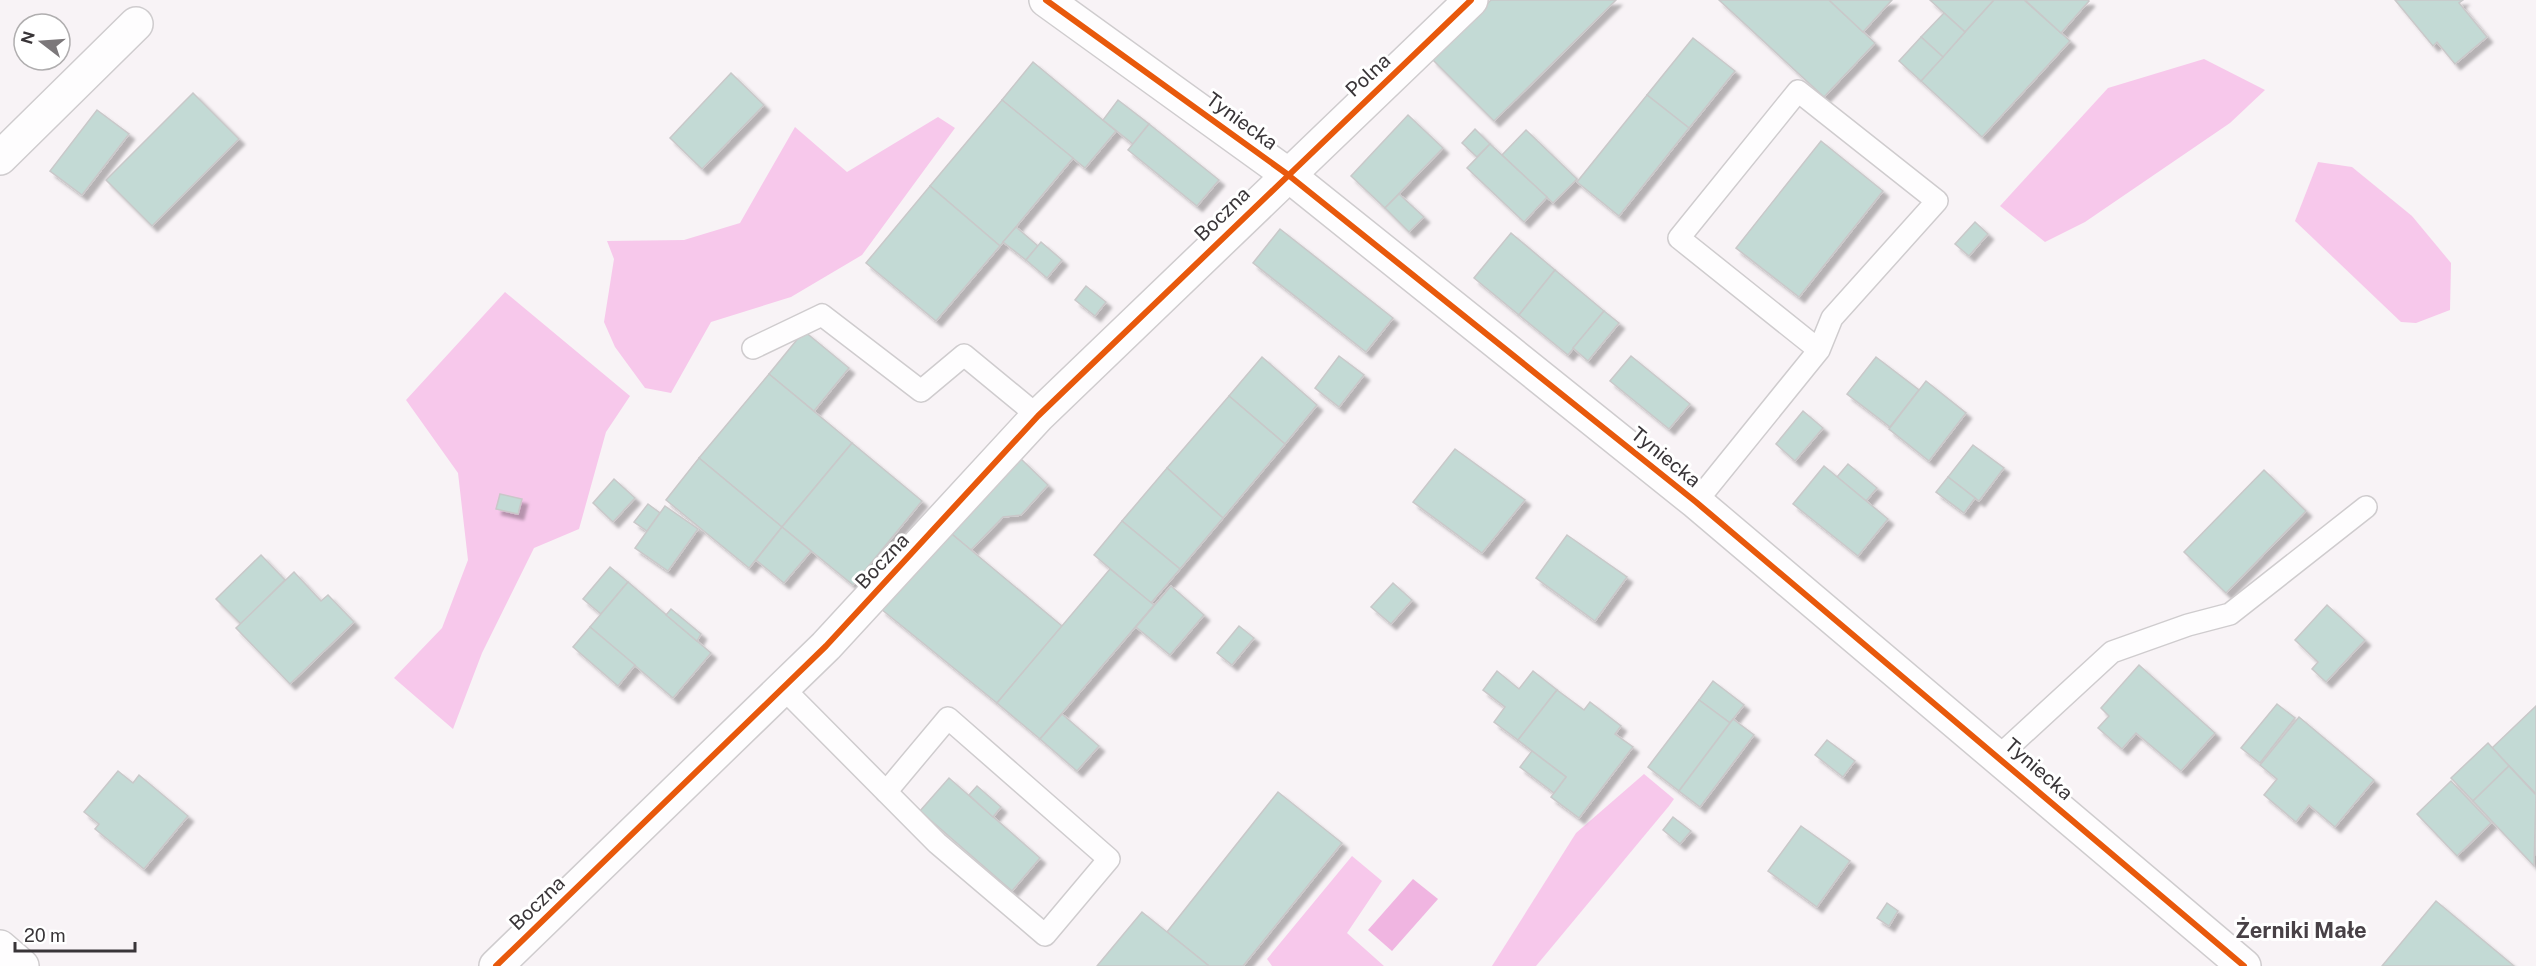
<svg xmlns="http://www.w3.org/2000/svg" width="2536" height="966" font-family="'Public Sans',sans-serif">
<defs>
<filter id="shadow"><feDropShadow dx="5.5" dy="5.5" stdDeviation="1.5" flood-color="#0004"/></filter>
</defs>
<rect width="100%" height="100%" fill="#f8f3f6"/>
<g fill="#f7c8eb">
<path d="M2204,59L2265,90L2230,123L2085,222L2045,242L2000,206L2108,88Z"/>
<path d="M938,117L955,128L862,255L791,297L711,322L671,393L645,388L615,347L604,322L614,259L607,241L684,240L740,223L795,127L847,172Z"/>
<path d="M2318,162L2352,167L2412,216L2451,263L2450,310L2416,323L2401,322L2295,221Z"/>
<path d="M505,292L630,396L606,432L579,529L534,548L482,653L453,729L394,678L442,628L468,560L458,473L406,400Z"/>
<path d="M1644,774L1674,799L1669,806L1536,966H1492L1576,833Z"/>
<path d="M1352,856L1382,881L1347,933L1384,966H1272L1267,959Z"/>
</g>
<path fill="#f0b5e1" d="M1413,879L1438,899L1392,951L1368,930Z"/>
<g fill="#c3dad5" stroke="#c9c8c9" stroke-width="1.5" filter="url(#shadow)">
<path d="M1491,0H1616L1494,121L1432,59Z"/>
<path d="M1719,0H1829L1875,43L1824,97Z"/>
<path d="M1829,0H1892L1863,32Z"/>
<path d="M1930,0H1994L1965,32Z"/>
<path d="M1994,0H2024L2070,41L1982,137L1921,81Z"/>
<path d="M2025,0H2088L2089,1L2061,33Z"/>
<path d="M2395,0H2463L2459,3L2487,37L2455,64L2437,42L2433,46Z"/>
<path d="M1944,13L1965,32L1943,57L1921,37Z"/>
<path d="M1921,37L1943,57L1921,81L1899,61Z"/>
<path d="M1693,38L1735,71L1689,128L1647,95Z"/>
<path d="M1033,62L1116,131L1085,168L1002,100Z"/>
<path d="M731,73L764,105L702,169L670,138Z"/>
<path d="M193,93L239,139L152,226L106,180Z"/>
<path d="M1647,95L1689,128L1619,216L1577,182Z"/>
<path d="M1002,100L1073,158L1000,246L930,186Z"/>
<path d="M1118,100L1149,124L1133,144L1103,120Z"/>
<path d="M97,110L129,134L82,195L50,171Z"/>
<path d="M1408,115L1443,148L1385,208L1351,176Z"/>
<path d="M1149,124L1219,180L1197,206L1128,150Z"/>
<path d="M1475,129L1490,144L1477,157L1462,143Z"/>
<path d="M1526,130L1577,179L1553,203L1502,155Z"/>
<path d="M1821,141L1883,191L1799,297L1736,248Z"/>
<path d="M1490,144L1547,197L1524,222L1467,168Z"/>
<path d="M930,186L1000,246L936,321L866,263Z"/>
<path d="M1399,194L1424,217L1409,232L1385,208Z"/>
<path d="M1975,222L1988,234L1969,256L1955,244Z"/>
<path d="M1016,227L1038,246L1026,260L1003,242Z"/>
<path d="M1280,229L1393,318L1366,352L1253,263Z"/>
<path d="M1511,233L1555,270L1519,315L1474,278Z"/>
<path d="M1041,242L1062,260L1047,278L1026,260Z"/>
<path d="M1555,270L1604,311L1568,355L1519,315Z"/>
<path d="M1086,286L1106,302L1095,316L1075,300Z"/>
<path d="M1604,311L1619,323L1588,361L1573,348Z"/>
<path d="M804,331L849,368L814,411L769,374Z"/>
<path d="M1339,356L1364,375L1339,407L1315,388Z"/>
<path d="M1631,356L1690,404L1669,429L1610,381Z"/>
<path d="M1262,357L1317,405L1285,444L1229,396Z"/>
<path d="M1876,357L1919,390L1890,427L1847,394Z"/>
<path d="M769,374L852,443L782,527L699,458Z"/>
<path d="M1926,381L1966,413L1929,461L1889,429Z"/>
<path d="M1229,396L1285,444L1223,518L1167,468Z"/>
<path d="M1803,411L1823,428L1795,461L1776,444Z"/>
<path d="M852,443L922,501L853,585L782,527Z"/>
<path d="M1973,445L2004,468L1979,501L1948,477Z"/>
<path d="M1455,449L1525,500L1482,553L1413,502Z"/>
<path d="M699,458L782,527L749,568L666,500Z"/>
<path d="M1021,459L1048,485L1021,515L1003,517L971,550L947,530Z"/>
<path d="M1848,464L1877,488L1866,501L1837,477Z"/>
<path d="M1824,466L1888,519L1858,556L1793,504Z"/>
<path d="M1167,468L1223,518L1180,569L1122,521Z"/>
<path d="M2264,470L2306,511L2226,593L2184,552Z"/>
<path d="M1948,477L1975,498L1964,513L1936,492Z"/>
<path d="M614,479L635,498L613,522L593,503Z"/>
<path d="M500,494L522,499L518,514L496,509Z"/>
<path d="M648,504L660,513L647,531L634,522Z"/>
<path d="M665,506L698,529L668,571L635,548Z"/>
<path d="M1122,521L1180,569L1151,603L1094,555Z"/>
<path d="M782,527L811,551L784,583L756,560Z"/>
<path d="M947,530L1062,626L997,703L881,609Z"/>
<path d="M1567,535L1627,577L1595,621L1536,578Z"/>
<path d="M261,555L285,580L241,624L216,599Z"/>
<path d="M610,567L628,582L601,614L583,599Z"/>
<path d="M1110,569L1154,605L1040,739L997,703Z"/>
<path d="M294,572L321,601L328,595L354,622L290,684L236,628Z"/>
<path d="M628,582L711,653L673,698L590,627Z"/>
<path d="M1393,583L1412,600L1391,624L1371,607Z"/>
<path d="M1171,586L1204,615L1170,655L1136,627Z"/>
<path d="M2327,605L2365,640L2326,682L2312,669L2318,662L2295,640Z"/>
<path d="M671,609L701,634L697,641L666,615Z"/>
<path d="M1239,626L1254,638L1232,665L1217,653Z"/>
<path d="M590,627L635,665L618,686L573,647Z"/>
<path d="M2139,665L2215,733L2181,771L2136,733L2122,749L2098,728L2109,716L2101,708Z"/>
<path d="M1497,671L1519,689L1533,671L1557,690L1518,740L1494,722L1505,707L1483,690Z"/>
<path d="M1713,681L1744,705L1730,723L1699,700Z"/>
<path d="M1557,690L1584,710L1590,702L1621,726L1615,734L1633,747L1579,818L1551,797L1566,777L1518,740Z"/>
<path d="M1699,700L1730,723L1679,791L1648,767Z"/>
<path d="M2277,704L2295,718L2260,763L2241,748Z"/>
<path d="M2536,706V794L2492,748Z"/>
<path d="M1062,714L1099,746L1077,771L1040,739Z"/>
<path d="M2299,717L2374,780L2335,827L2309,805L2296,822L2264,795L2277,779L2260,765Z"/>
<path d="M1733,719L1754,735L1700,807L1679,791Z"/>
<path d="M1827,740L1855,761L1843,777L1815,755Z"/>
<path d="M2488,743L2509,766L2473,801L2451,778Z"/>
<path d="M1532,751L1566,777L1554,793L1520,767Z"/>
<path d="M2509,766L2536,795L2534,866L2473,801Z"/>
<path d="M118,771L133,783L139,775L188,816L144,869L95,829L99,824L84,812Z"/>
<path d="M949,778L1040,858L1012,891L920,811Z"/>
<path d="M2451,781L2491,823L2457,856L2417,814Z"/>
<path d="M977,786L1001,807L993,817L969,795Z"/>
<path d="M1278,792L1342,843L1243,966H1209L1167,932Z"/>
<path d="M1673,817L1691,831L1680,844L1663,830Z"/>
<path d="M1801,826L1850,861L1817,907L1768,871Z"/>
<path d="M2436,901L2514,966H2382Z"/>
<path d="M1887,903L1898,911L1889,926L1877,918Z"/>
<path d="M1142,912L1167,932L1209,966H1097Z"/>
</g>
<g fill="none" stroke-linecap="round" stroke-linejoin="round">
<g stroke="#cfccce" stroke-width="24">
<g id="service">
<path d="M753,348L822,315L921,391L964,355L1038,416"/>
<path d="M1696,502L1819,350L1832,318L1937,201L1798,91L1679,238L1819,350"/>
<path d="M783,688L937,843L1045,935L1109,859L948,718L886,792"/>
<path d="M1999,756L2112,652L2188,625L2230,614L2366,507"/>
</g>
</g>
<g stroke="#cfccce" stroke-width="36">
<g id="minor">
<path d="M0,158L136,24"/>
<path d="M0,947L22,966"/>
<path d="M496,966L826,646L1038,416L1471,0"/>
</g>
</g>
<g stroke="#cfccce" stroke-width="36">
<path id="tertiary" d="M1046,0L1287,174L1696,502L2244,966"/>
</g>
<use href="#service" stroke="#fefdfe" stroke-width="21"/>
<use href="#minor" stroke="#fefdfe" stroke-width="33"/>
<use href="#tertiary" stroke="#fefdfe" stroke-width="33"/>
<g stroke="#fff" stroke-width="10">
<g id="cycleway">
<path d="M1046,0L1287,174L1696,502L2244,966"/>
<path d="M496,966L826,646L1038,416L1471,0"/>
</g>
</g>
<use href="#cycleway" stroke="#e8590c" stroke-width="6"/>
</g>
<g text-anchor="middle" dominant-baseline="central" stroke-width="6" stroke-linejoin="round" paint-order="stroke">
<g font-size="20" fill="#393538" stroke="#fff">
<text transform="translate(1368 75) rotate(-43)">Polna</text>
<text transform="translate(1242 121) rotate(36)">Tyniecka</text>
<text transform="translate(1222 214) rotate(-44)">Boczna</text>
<text transform="translate(1666 457) rotate(39)">Tyniecka</text>
<text transform="translate(882 561) rotate(-47)">Boczna</text>
<text transform="translate(2039 769) rotate(41)">Tyniecka</text>
<text transform="translate(537 903) rotate(-44)">Boczna</text>
</g>
<g font-size="22" font-weight="bold" fill="#484146" stroke="#fff">
<text x="2301" y="930">Żerniki Małe</text>
</g>
</g>
<g transform="translate(42 42) rotate(287)"><circle r="28" fill="#ffffff" stroke="#b0aeaf" stroke-width="1.5"/>
<path d="M0-4.5L10 22L0 15L-10 22Z" fill="#7c787a"/>
<text y="-9" font-size="16" font-weight="bold" text-anchor="middle" fill="#393538">N</text>
</g>
<path d="M15 942v9h120v-9" fill="none" stroke="#393538" stroke-width="3"/>
<text x="24" y="942" font-size="18" fill="#393538" stroke="#ffffff" stroke-width="4.5" paint-order="stroke">20 m</text>
</svg>
